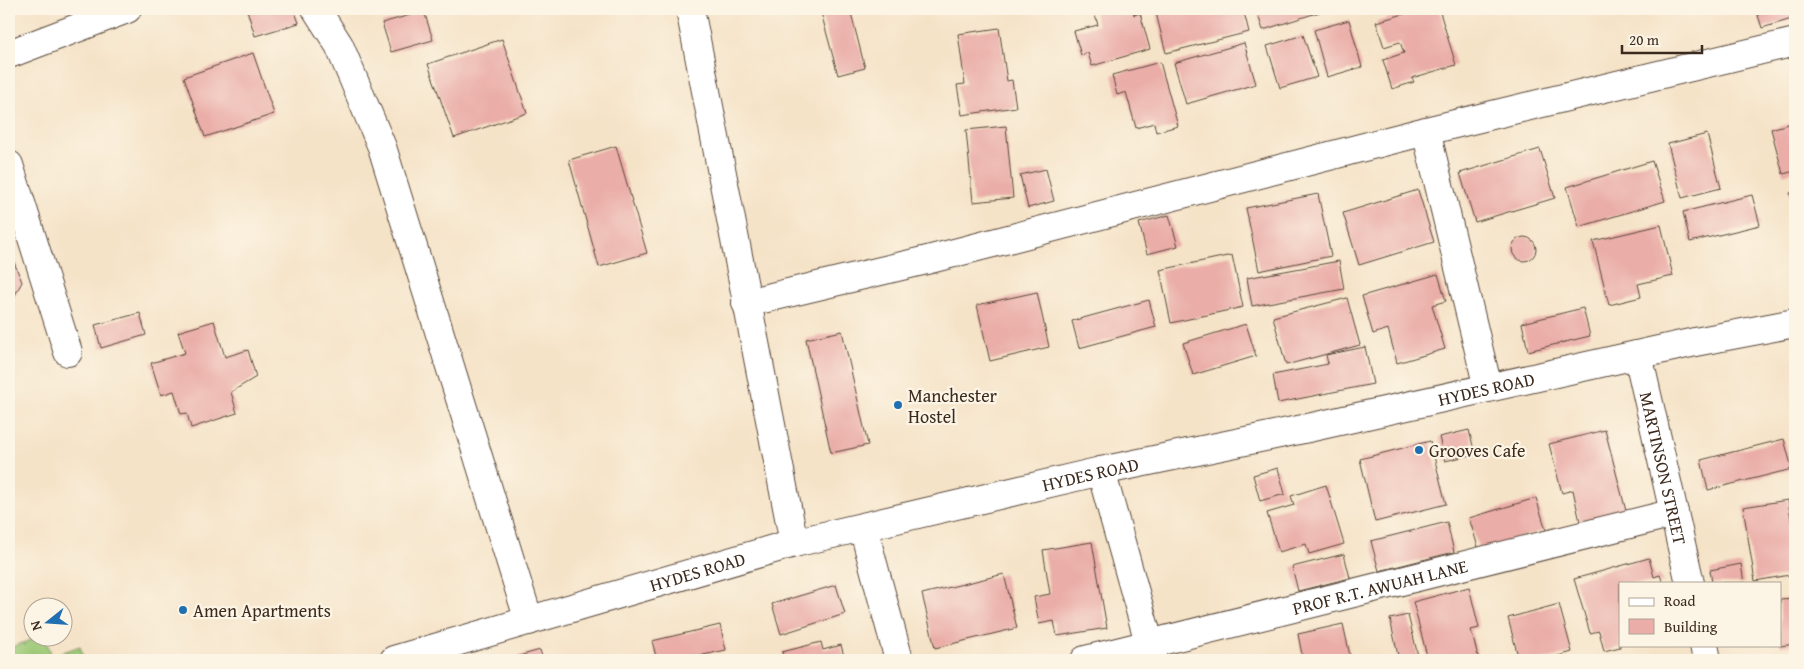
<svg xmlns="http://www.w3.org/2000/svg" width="1804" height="669" font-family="'Gentium Book Plus',serif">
<defs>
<pattern id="grass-tufts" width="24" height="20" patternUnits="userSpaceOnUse" patternTransform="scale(1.25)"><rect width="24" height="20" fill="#9bc875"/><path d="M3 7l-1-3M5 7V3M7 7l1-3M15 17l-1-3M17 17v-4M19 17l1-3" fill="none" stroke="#80a35f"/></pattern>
</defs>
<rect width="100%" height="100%" fill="#fcf5e5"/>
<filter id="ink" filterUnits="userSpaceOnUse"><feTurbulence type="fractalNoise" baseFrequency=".02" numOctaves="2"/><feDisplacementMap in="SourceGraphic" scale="10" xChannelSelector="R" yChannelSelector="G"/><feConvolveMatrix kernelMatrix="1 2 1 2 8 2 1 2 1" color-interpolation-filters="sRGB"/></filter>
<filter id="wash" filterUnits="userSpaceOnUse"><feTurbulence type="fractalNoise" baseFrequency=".0096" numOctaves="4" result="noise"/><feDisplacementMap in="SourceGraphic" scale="20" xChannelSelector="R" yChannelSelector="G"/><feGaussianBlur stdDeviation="1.12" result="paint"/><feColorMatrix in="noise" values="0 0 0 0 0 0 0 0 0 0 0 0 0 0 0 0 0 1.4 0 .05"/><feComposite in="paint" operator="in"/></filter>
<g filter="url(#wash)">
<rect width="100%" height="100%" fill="#f5e3c8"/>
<path fill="url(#grass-tufts)" stroke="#6b794a" d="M41,636L45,637L52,656L80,646L84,660H9V648Z"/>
<g id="blocks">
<g fill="#eaada8">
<path d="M252,9H294L299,23L255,36L247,10Z"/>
<path d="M820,9H850L865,68L838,75Z"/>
<path d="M1093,9H1133L1134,15L1140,13L1150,49L1092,66L1088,53L1081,55L1074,31L1098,25Z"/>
<path d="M1155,9H1243L1249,32L1166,53Z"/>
<path d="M1256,9H1329L1263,30Z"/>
<path d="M1421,9H1439L1456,65L1412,78L1414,82L1392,89L1383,60L1404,53L1400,42L1384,47L1376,22Z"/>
<path d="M1756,9H1795V18L1762,28Z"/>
<path d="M424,11L433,40L391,52L382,23Z"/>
<path d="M1349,20L1362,67L1327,77L1314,30Z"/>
<path d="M999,28L1007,81L1012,80L1016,107L962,115L957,85L965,84L958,34Z"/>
<path d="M1303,35L1317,77L1280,88L1267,46Z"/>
<path d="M502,39L527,113L454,138L428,64Z"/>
<path d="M1244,43L1256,84L1186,104L1174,63Z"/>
<path d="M253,53L274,114L205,137L184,77Z"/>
<path d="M1160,62L1178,126L1156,132L1154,123L1136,128L1126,92L1117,95L1112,75Z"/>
<path d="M1795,122V171L1783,174L1771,129Z"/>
<path d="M1006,126L1013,198L973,202L966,130Z"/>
<path d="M1707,134L1721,188L1682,198L1668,144Z"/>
<path d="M616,146L647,253L599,267L569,160Z"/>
<path d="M1540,149L1555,198L1475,222L1460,173Z"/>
<path d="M1652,161L1665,201L1579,227L1567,187Z"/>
<path d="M1046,169L1054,201L1028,208L1020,175Z"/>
<path d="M1418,190L1434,242L1359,265L1343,213Z"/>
<path d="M1795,191V212L1790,193Z"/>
<path d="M1318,194L1331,256L1259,271L1246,208Z"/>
<path d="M1752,195L1760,225L1690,242L1683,212Z"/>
<path d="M1169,215L1178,246L1147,254L1139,223Z"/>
<path d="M1661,225L1673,276L1638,284L1641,297L1609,305L1593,241Z"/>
<circle cx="1524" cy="249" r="12"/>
<path d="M9,250L22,282L9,306Z"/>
<path d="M1232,255L1243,307L1171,323L1160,270Z"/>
<path d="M1339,261L1344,289L1252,306L1247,278Z"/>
<path d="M1438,274L1446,301L1432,305L1445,349L1397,363L1388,329L1373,334L1362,296Z"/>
<path d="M1037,292L1049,347L990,361L977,305Z"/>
<path d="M1347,298L1360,345L1286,365L1273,317Z"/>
<path d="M1149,300L1156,327L1079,348L1072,321Z"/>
<path d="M1583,308L1590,336L1528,351L1522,323Z"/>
<path d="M140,313L146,335L101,348L95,325Z"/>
<path d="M214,321L225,357L248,350L256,377L231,392L237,413L191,428L187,413L181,414L174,391L161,395L151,363L185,353L178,332Z"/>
<path d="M1246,324L1256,356L1193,375L1183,343Z"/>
<path d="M842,331L868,445L831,453L806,339Z"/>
<path d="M1365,347L1373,384L1278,403L1273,375L1328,364L1326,355Z"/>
<path d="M1469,430L1475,454L1445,461L1439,437Z"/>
<path d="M1605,430L1626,511L1580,522L1573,490L1562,493L1549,444Z"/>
<path d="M1784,439L1792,469L1708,490L1701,460Z"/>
<path d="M1430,441L1446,504L1375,522L1360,459Z"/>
<path d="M1278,468L1285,494L1260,501L1253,475Z"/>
<path d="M1326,485L1344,544L1309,554L1306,544L1279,552L1267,513L1294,505L1291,496Z"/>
<path d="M1536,498L1546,530L1479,550L1469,518Z"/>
<path d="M1788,500L1795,543V574L1755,581L1743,507Z"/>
<path d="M1447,522L1454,552L1379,571L1371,541Z"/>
<path d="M1092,542L1107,628L1057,636L1054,621L1039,624L1034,597L1050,594L1043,550Z"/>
<path d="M1344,554L1350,578L1298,591L1292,567Z"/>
<path d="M1649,558L1654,577L1660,575L1663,583H1620V647L1604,651L1599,631L1590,633L1574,579Z"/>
<path d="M1741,564L1744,583H1712L1710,570Z"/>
<path d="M1004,574L1017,628L935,648L922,594Z"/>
<path d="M836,585L845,614L781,634L772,604Z"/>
<path d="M1469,587L1479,628L1471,630L1479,660H1428L1413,602Z"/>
<path d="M1795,598V644L1780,646V599Z"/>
<path d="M1559,604L1572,652L1544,660H1519L1508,618Z"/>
<path d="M1408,615L1419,660H1399L1390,619Z"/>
<path d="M1343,624L1351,660H1303L1298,634Z"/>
<path d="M720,625L726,650L680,660H657L652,641Z"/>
<path d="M821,642L823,650L841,645L845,660H784L782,652Z"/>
<path d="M540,650L543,660H505Z"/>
<path d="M1795,653V660H1769Z"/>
</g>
</g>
</g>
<g filter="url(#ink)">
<use href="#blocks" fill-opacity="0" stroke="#574638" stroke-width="1"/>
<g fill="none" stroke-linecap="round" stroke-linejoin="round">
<g stroke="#574638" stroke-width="30">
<g id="minor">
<path d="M316,9L339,45L382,147L529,621"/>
<path d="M690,9L794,543"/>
<path d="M9,54L127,9"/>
<path d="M1426,131L1488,388"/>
<path d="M9,165L68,352"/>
<path d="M746,303L927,260L1426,131L1795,42"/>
<path id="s1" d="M1638,355L1690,583"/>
<path d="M1101,471L1154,660"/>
<path d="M863,527L899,660"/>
<path d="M1704,645L1707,660"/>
<path id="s2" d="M394,660L794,543L1101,471L1308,428L1695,342L1795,323"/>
<path id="s3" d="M1085,660L1674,513"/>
</g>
</g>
<use href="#minor" stroke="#fff" stroke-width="28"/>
</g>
</g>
<g fill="#1f6fb2" stroke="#fcf5e5" stroke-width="2">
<circle cx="898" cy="405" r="5"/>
<circle cx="1419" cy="450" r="5"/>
<circle cx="183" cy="610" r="5"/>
</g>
<g text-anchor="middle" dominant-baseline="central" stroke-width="4.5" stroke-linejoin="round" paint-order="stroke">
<g font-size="18" fill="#3b2a1e" stroke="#fcf5e5">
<text stroke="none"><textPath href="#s2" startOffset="1126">HYDES ROAD</textPath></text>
<text stroke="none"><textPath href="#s1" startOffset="116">MARTINSON STREET</textPath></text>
<text stroke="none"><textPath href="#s2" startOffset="721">HYDES ROAD</textPath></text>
<text stroke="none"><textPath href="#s2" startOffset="316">HYDES ROAD</textPath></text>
<text stroke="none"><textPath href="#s3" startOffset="304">PROF R.T. AWUAH LANE</textPath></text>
</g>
<g font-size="18" fill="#3b2a1e" stroke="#fcf5e5" text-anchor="start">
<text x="908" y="395">Manchester<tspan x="908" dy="21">Hostel</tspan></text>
<text x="1429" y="450">Grooves Cafe</text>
<text x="193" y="610">Amen Apartments</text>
</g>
</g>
<rect width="1804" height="669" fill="none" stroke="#fcf5e5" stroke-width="30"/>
<rect x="1619" y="582" width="162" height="65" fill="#fcf5e5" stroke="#afa495"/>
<rect x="1629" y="598" width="25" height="8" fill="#ffffff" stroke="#afa495"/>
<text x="1664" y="606" font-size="15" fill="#3b2a1e">Road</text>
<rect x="1629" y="619" width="25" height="15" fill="#eaada8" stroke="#afa495"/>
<text x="1664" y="632" font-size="15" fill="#3b2a1e">Building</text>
<g transform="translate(48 622) rotate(253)"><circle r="24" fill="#fcf5e5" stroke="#afa495"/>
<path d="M0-4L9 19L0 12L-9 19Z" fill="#1f6fb2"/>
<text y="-8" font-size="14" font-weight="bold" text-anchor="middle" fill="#3b2a1e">N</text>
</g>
<path d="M1622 45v8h80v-8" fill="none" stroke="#3b2a1e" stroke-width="2.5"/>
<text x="1629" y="45" font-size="15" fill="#3b2a1e" stroke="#fcf5e5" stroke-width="4" paint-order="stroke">20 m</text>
</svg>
